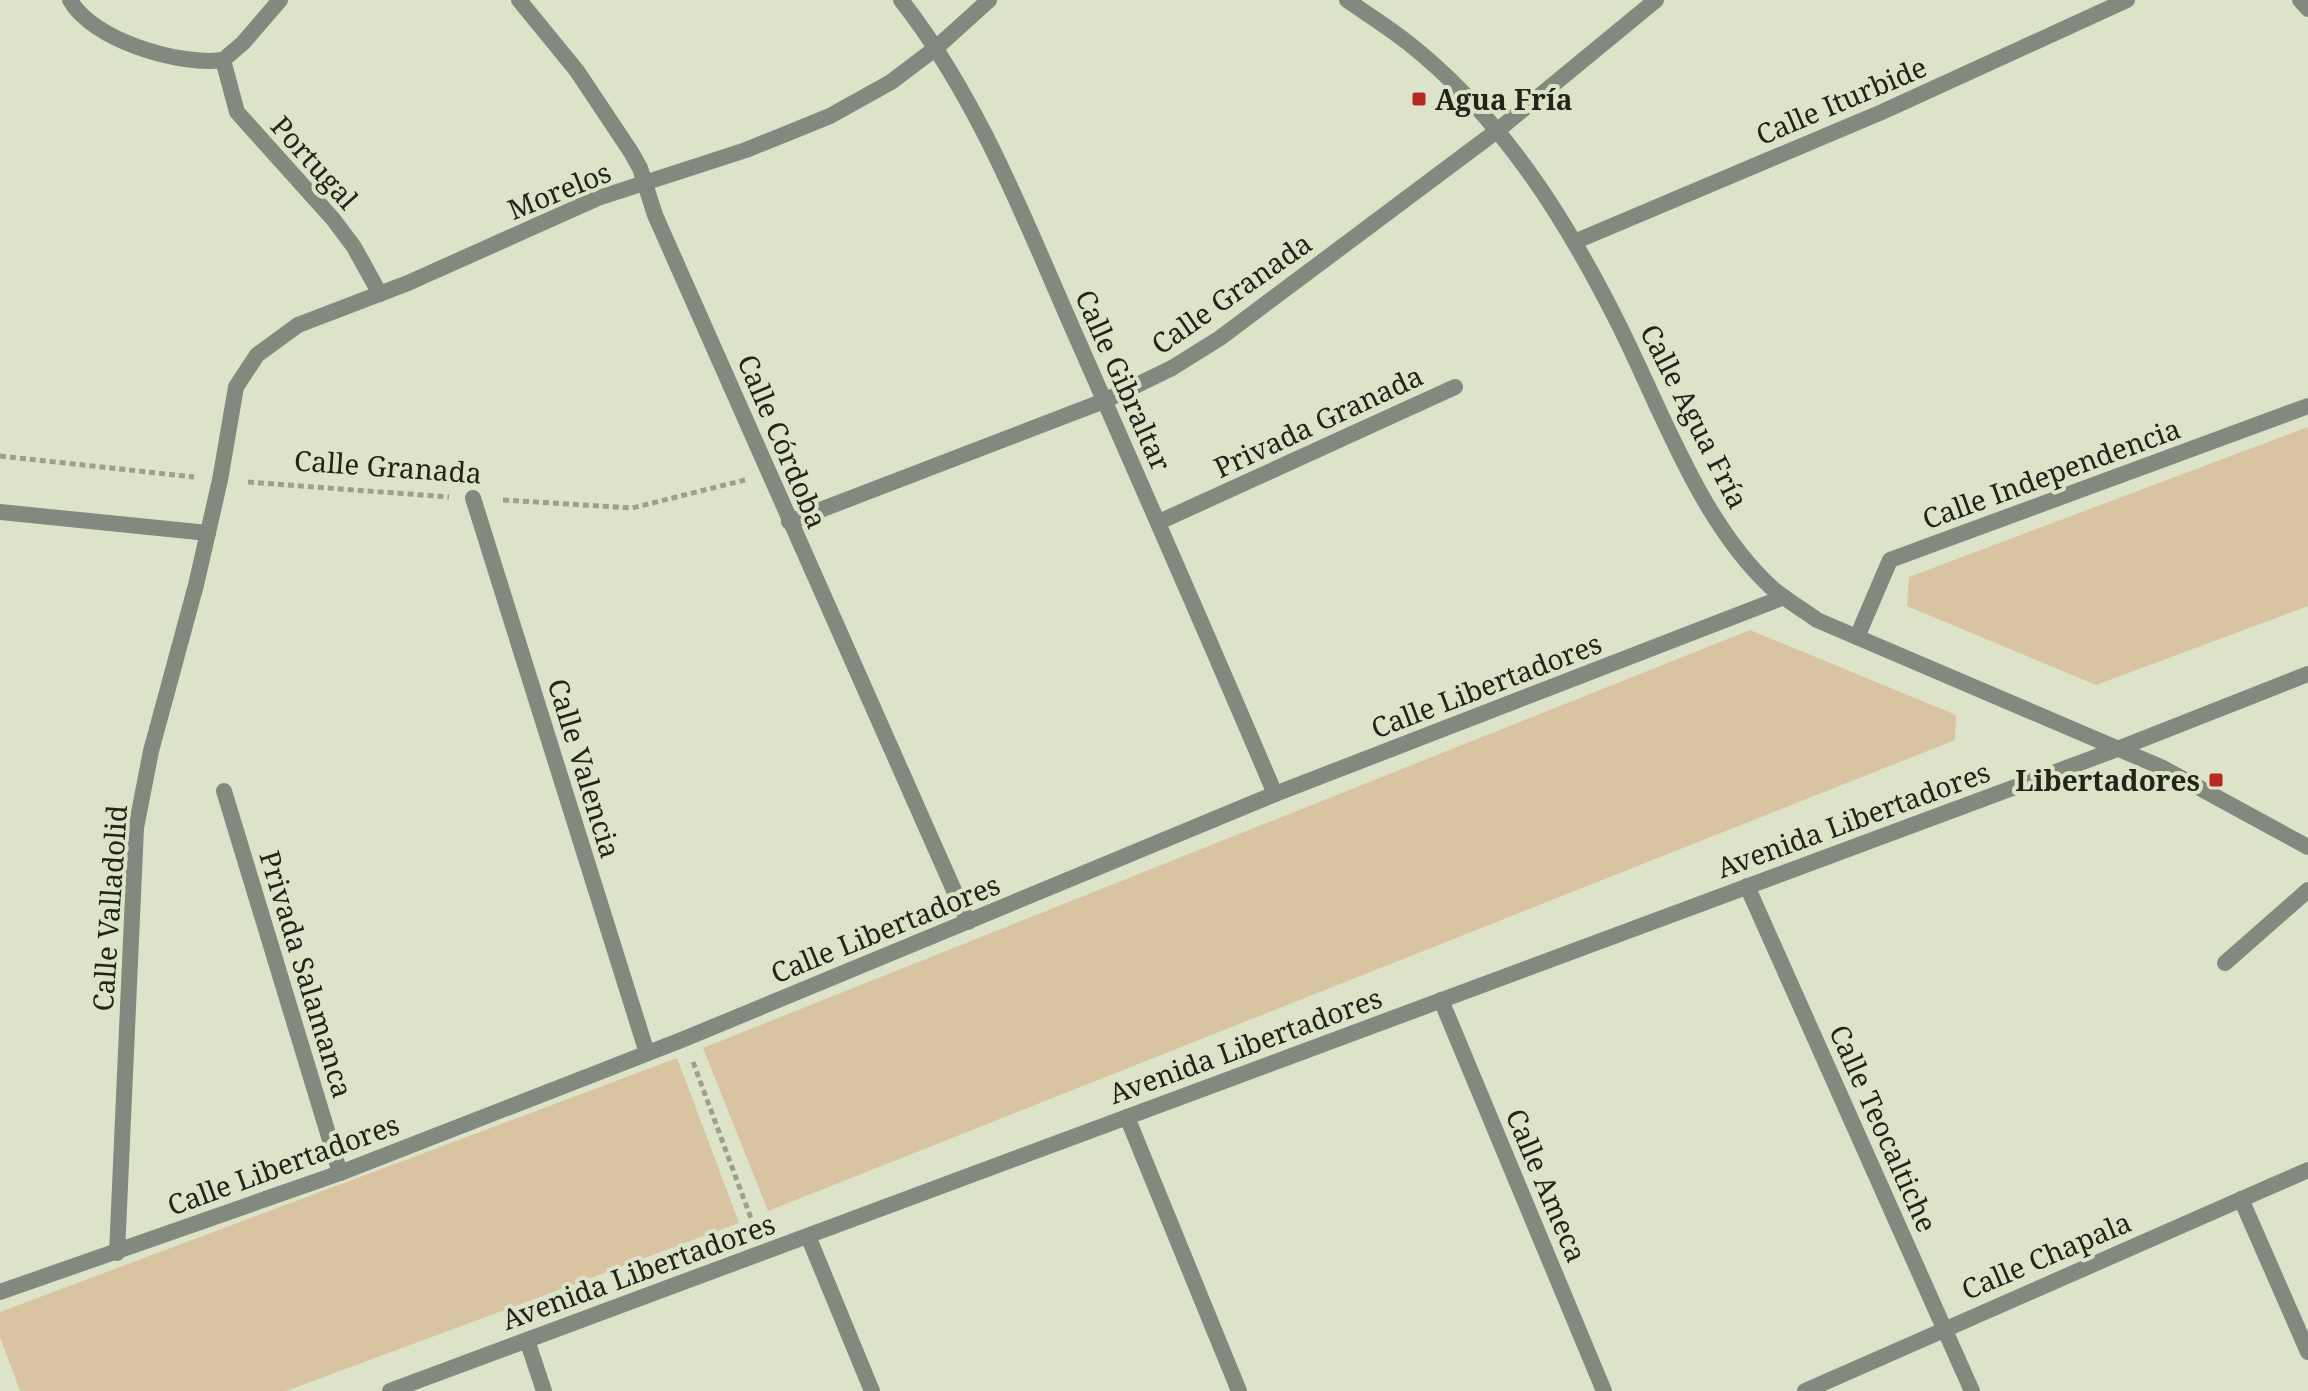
<svg xmlns="http://www.w3.org/2000/svg" width="2308" height="1391" font-family="'Noto Serif',serif">
<rect width="100%" height="100%" fill="#dce3c8"/>
<g fill="#d8c4a0">
<path d="M2308,427V606L2096,685L1907,606L1909,577Z"/>
<path d="M1750,630L1956,715L1955,740L768,1211L703,1048Z"/>
<path d="M677,1058L739,1223L286,1391H20L0,1337V1312Z"/>
</g>
<g fill="none" stroke-linecap="round" stroke-linejoin="round">
<g stroke="#9aa08b" stroke-width="5" stroke-dasharray="6 4" stroke-linecap="butt">
<path d="M0,456L194,477"/>
<path d="M248,482L449,497"/>
<path d="M503,500L632,508L745,480"/>
<path d="M693,1062L755,1229"/>
</g>
<path stroke="#82897f" stroke-width="16" d="M2225,963L2308,890"/>
<g stroke="#82897f" stroke-width="16">
<path d="M70,0C92,40 179,66 223,60"/>
<path d="M519,0L577,71L631,152L640,168L655,215L968,922"/>
<path d="M901,0C981,102 1027,226 1079,343C1145,493 1211,643 1275,794"/>
<path d="M1347,0C1367,14 1388,27 1407,42C1500,115 1564,216 1617,321C1661,408 1699,521 1772,588C1786,600 1802,609 1817,620L2161,767L2308,847"/>
<path d="M2300,0L2308,9"/>
<path d="M223,60L237,112L333,219L354,247L380,294"/>
<path d="M223,60L243,43L280,0"/>
<path d="M1574,242L1882,112L2127,0"/>
<path d="M473,498L647,1053"/>
<path d="M0,512L208,533"/>
<path d="M789,522L1104,401L1172,368L1220,338L1498,130L1656,0"/>
<path d="M1159,522L1455,387"/>
<path d="M1857,637L1890,560L2308,406"/>
<path d="M224,791L340,1173"/>
<path d="M1747,886L1972,1391"/>
<path d="M1441,1000L1604,1391"/>
<path d="M1127,1117L1239,1391"/>
<path d="M2241,1199L2308,1352"/>
<path d="M808,1236L872,1391"/>
<path d="M117,1253L136,828L151,751L196,585L220,480L236,387L257,355L298,325L408,283L598,198L746,150L830,116L891,82L936,48L989,0"/>
<path d="M0,1292L340,1173L684,1039L1275,794L1784,597"/>
<path d="M527,1340L544,1391"/>
<path d="M390,1391L2120,748L2308,674"/>
<path d="M1805,1391L2308,1170"/>
</g>
</g>
<g fill="#b72825" stroke="#dce3c8" stroke-width="3">
<rect x="1411" y="91" width="16" height="16" rx="4"/>
<rect x="2208" y="772" width="16" height="16" rx="4"/>
</g>
<g text-anchor="middle" dominant-baseline="central" stroke-width="8" stroke-linejoin="round" paint-order="stroke">
<g font-size="28" font-weight="bold" fill="#22241a" stroke="#dce3c8" text-anchor="start">
<text x="1435" y="99">Agua Fría</text>
<text x="2200" y="780" text-anchor="end">Libertadores</text>
</g>
<g font-size="28" fill="#22241a" stroke="#dce3c8">
<text transform="translate(1841 100) rotate(-23)">Calle Iturbide</text>
<text transform="translate(315 162) rotate(48)">Portugal</text>
<text transform="translate(559 190) rotate(-22)">Morelos</text>
<text transform="translate(1231 293) rotate(-35)">Calle Granada</text>
<text transform="translate(1124 380) rotate(66)">Calle Gibraltar</text>
<text transform="translate(1695 416) rotate(63)">Calle Agua Fría</text>
<text transform="translate(1318 421) rotate(-25)">Privada Granada</text>
<text transform="translate(783 441) rotate(67)">Calle Córdoba</text>
<text transform="translate(388 466) rotate(4)">Calle Granada</text>
<text transform="translate(2051 473) rotate(-20)">Calle Independencia</text>
<text transform="translate(1486 685) rotate(-21)">Calle Libertadores</text>
<text transform="translate(585 768) rotate(73)">Calle Valencia</text>
<text transform="translate(1853 819) rotate(-20)">Avenida Libertadores</text>
<text transform="translate(109 908) rotate(-86)">Calle Valladolid</text>
<text transform="translate(885 928) rotate(-22)">Calle Libertadores</text>
<text transform="translate(307 974) rotate(73)">Privada Salamanca</text>
<text transform="translate(1245 1045) rotate(-20)">Avenida Libertadores</text>
<text transform="translate(1884 1128) rotate(66)">Calle Teocaltiche</text>
<text transform="translate(283 1164) rotate(-20)">Calle Libertadores</text>
<text transform="translate(1547 1185) rotate(67)">Calle Ameca</text>
<text transform="translate(2046 1255) rotate(-23)">Calle Chapala</text>
<text transform="translate(638 1271) rotate(-20)">Avenida Libertadores</text>
</g>
</g>
</svg>
